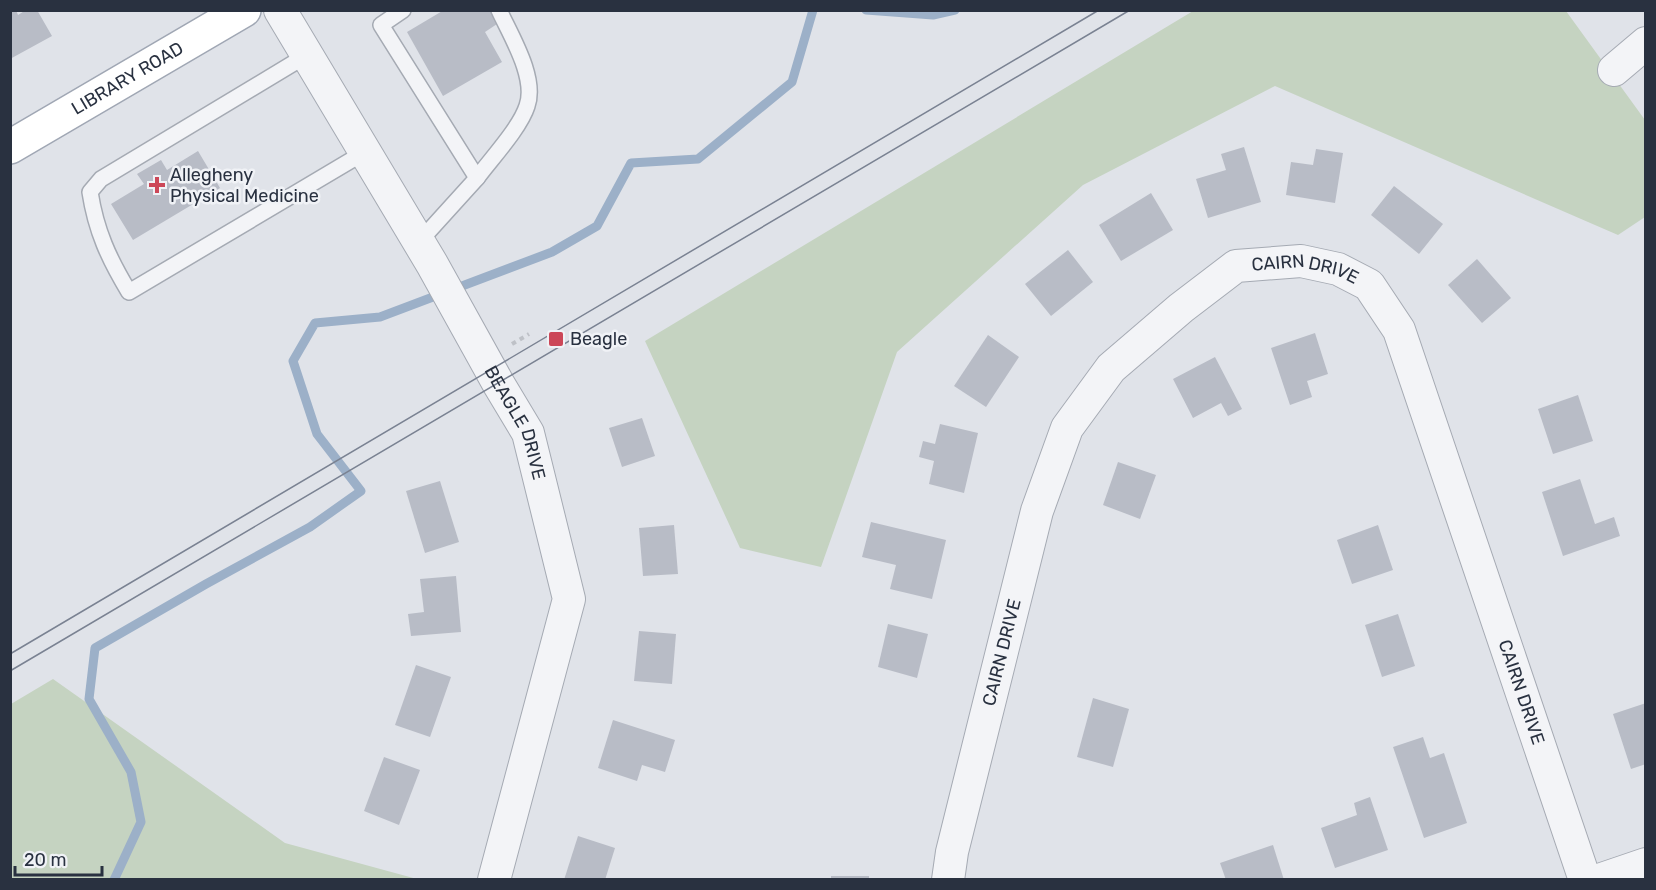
<svg xmlns="http://www.w3.org/2000/svg" width="1656" height="890" font-family="Rubik,sans-serif">
<rect width="100%" height="100%" fill="#e0e3e9"/>
<g fill="#c5d3c1">
<path d="M1193,11H1566L1645,120V217L1618,235L1275,86L1083,185L897,352L821,567L740,548L645,341Z"/>
<path d="M53,679L285,843L417,879H11V704Z"/>
</g>
<g fill="none" stroke-linecap="round" stroke-linejoin="round">
<g stroke="#9cb0c8" stroke-width="9">
<path d="M866,10L933,15L955,10"/>
<path d="M114,880L141,822L131,772L89,699L95,648L206,584L310,527L361,491L317,434L293,361L315,323L380,317L552,252L597,226L631,163L698,159L792,82L813,10"/>
</g>
</g>
<g fill="#b8bcc6">
<path d="M10,10H16L18,15L26,10H37L52,36L10,59Z"/>
<path d="M444,10H490L497,24L485,32L502,62L443,96L407,32Z"/>
<path d="M1244,147L1261,202L1208,218L1196,179L1226,170L1221,154Z"/>
<path d="M1316,149L1343,153L1335,203L1286,195L1291,162L1313,165Z"/>
<path d="M198,151L220,188L133,240L111,204L144,184L137,174L161,160L167,170Z"/>
<path d="M1394,186L1443,224L1419,254L1371,215Z"/>
<path d="M1151,193L1173,230L1121,261L1099,225Z"/>
<path d="M1068,250L1093,282L1051,316L1025,284Z"/>
<path d="M1477,259L1511,298L1482,323L1448,285Z"/>
<path d="M1315,333L1328,374L1307,381L1312,397L1290,405L1271,348Z"/>
<path d="M988,335L1019,357L986,407L954,386Z"/>
<path d="M1215,357L1242,409L1228,416L1221,403L1193,418L1173,379Z"/>
<path d="M1578,395L1593,441L1553,454L1538,409Z"/>
<path d="M642,418L655,456L622,467L609,428Z"/>
<path d="M940,424L978,433L964,493L929,484L934,461L919,457L923,441L935,444Z"/>
<path d="M1118,462L1156,475L1140,519L1103,505Z"/>
<path d="M1580,479L1595,524L1614,517L1620,536L1563,556L1542,492Z"/>
<path d="M440,481L459,542L425,553L406,491Z"/>
<path d="M871,522L946,540L932,599L890,589L896,565L862,557Z"/>
<path d="M674,525L678,574L643,576L639,528Z"/>
<path d="M1378,525L1393,570L1352,584L1337,540Z"/>
<path d="M456,576L461,632L411,636L408,614L424,612L420,579Z"/>
<path d="M1398,614L1415,666L1382,677L1365,625Z"/>
<path d="M888,624L928,634L917,678L878,667Z"/>
<path d="M639,631L676,634L672,684L634,681Z"/>
<path d="M416,665L451,677L430,737L395,725Z"/>
<path d="M1093,698L1129,709L1113,767L1077,757Z"/>
<path d="M1646,703V764L1631,769L1613,714Z"/>
<path d="M613,720L675,740L665,772L642,765L637,781L598,768Z"/>
<path d="M1423,737L1430,758L1444,753L1467,823L1424,838L1393,747Z"/>
<path d="M384,757L420,770L399,825L364,811Z"/>
<path d="M1370,797L1388,850L1335,868L1321,828L1357,815L1354,803Z"/>
<path d="M578,836L615,848L605,880H564Z"/>
<path d="M1273,845L1284,880H1226L1220,863Z"/>
<rect x="831" y="876" width="38" height="4"/>
</g>
<g fill="none" stroke-linecap="round" stroke-linejoin="round">
<g stroke="#a5aab3" stroke-width="18">
<g id="lane">
<path d="M403,10L381,25L477,178L419,242"/>
<path d="M307,55L101,179L90,192C96,231 109,259 129,292L365,152"/>
<path d="M477,178C491,159 520,128 527,106C537,78 511,36 499,10"/>
</g>
</g>
<g stroke="#a5aab3" stroke-width="34">
<g id="street">
<path id="s1" d="M280,10L432,264L498,383L528,433L569,599L494,880"/>
<path d="M1614,70L1646,43"/>
<path id="s2" d="M948,880L952,852L1037,511L1067,428L1111,368L1181,308L1236,266L1301,261L1338,269L1369,285L1399,330L1585,880"/>
<path d="M1599,880L1646,864"/>
</g>
</g>
<g stroke="#a0a7b4" stroke-width="36">
<g id="primary">
<path id="s3" d="M10,147L244,10"/>
</g>
</g>
<path stroke="#bec1c7" stroke-width="4" stroke-dasharray="4.5 4.5" stroke-linecap="butt" d="M512,344L529,334"/>
<use href="#lane" stroke="#f3f4f7" stroke-width="15"/>
<use href="#street" stroke="#f3f4f7" stroke-width="32"/>
<use href="#primary" stroke="#fff" stroke-width="33"/>
<g stroke="#7a8292" stroke-width="1.5">
<path d="M10,654L1099,10"/>
<path d="M10,671L1130,10"/>
</g>
</g>
<g fill="#cc4758" stroke="#f0f2f6" stroke-width="2">
<path d="M154 176h6v6h6v6h-6v6h-6v-6h-6v-6h6z"/>
<rect x="548" y="331" width="16" height="16" rx="3"/>
</g>
<g text-anchor="middle" dominant-baseline="central" stroke-width="5" stroke-linejoin="round" paint-order="stroke">
<g font-size="18" fill="#293140" stroke="#f0f2f6">
<text stroke="none"><textPath href="#s3" startOffset="136">LIBRARY ROAD</textPath></text>
<text stroke="none"><textPath href="#s2" startOffset="774">CAIRN DRIVE</textPath></text>
<text stroke="none"><textPath href="#s1" startOffset="476">BEAGLE DRIVE</textPath></text>
<text stroke="none"><textPath href="#s2" startOffset="234">CAIRN DRIVE</textPath></text>
<text stroke="none"><textPath href="#s2" startOffset="1278">CAIRN DRIVE</textPath></text>
</g>
<g font-size="18" fill="#293140" stroke="#f0f2f6" text-anchor="start">
<text x="170" y="175">Allegheny<tspan x="170" dy="21">Physical Medicine</tspan></text>
<text x="570" y="339">Beagle</text>
</g>
</g>
<rect width="1656" height="890" fill="none" stroke="#293140" stroke-width="24"/>
<path d="M15 866v9h87v-9" fill="none" stroke="#293140" stroke-width="3"/>
<text x="24" y="866" font-size="18" fill="#293140" stroke="#f0f2f6" stroke-width="4.5" paint-order="stroke">20 m</text>
</svg>
